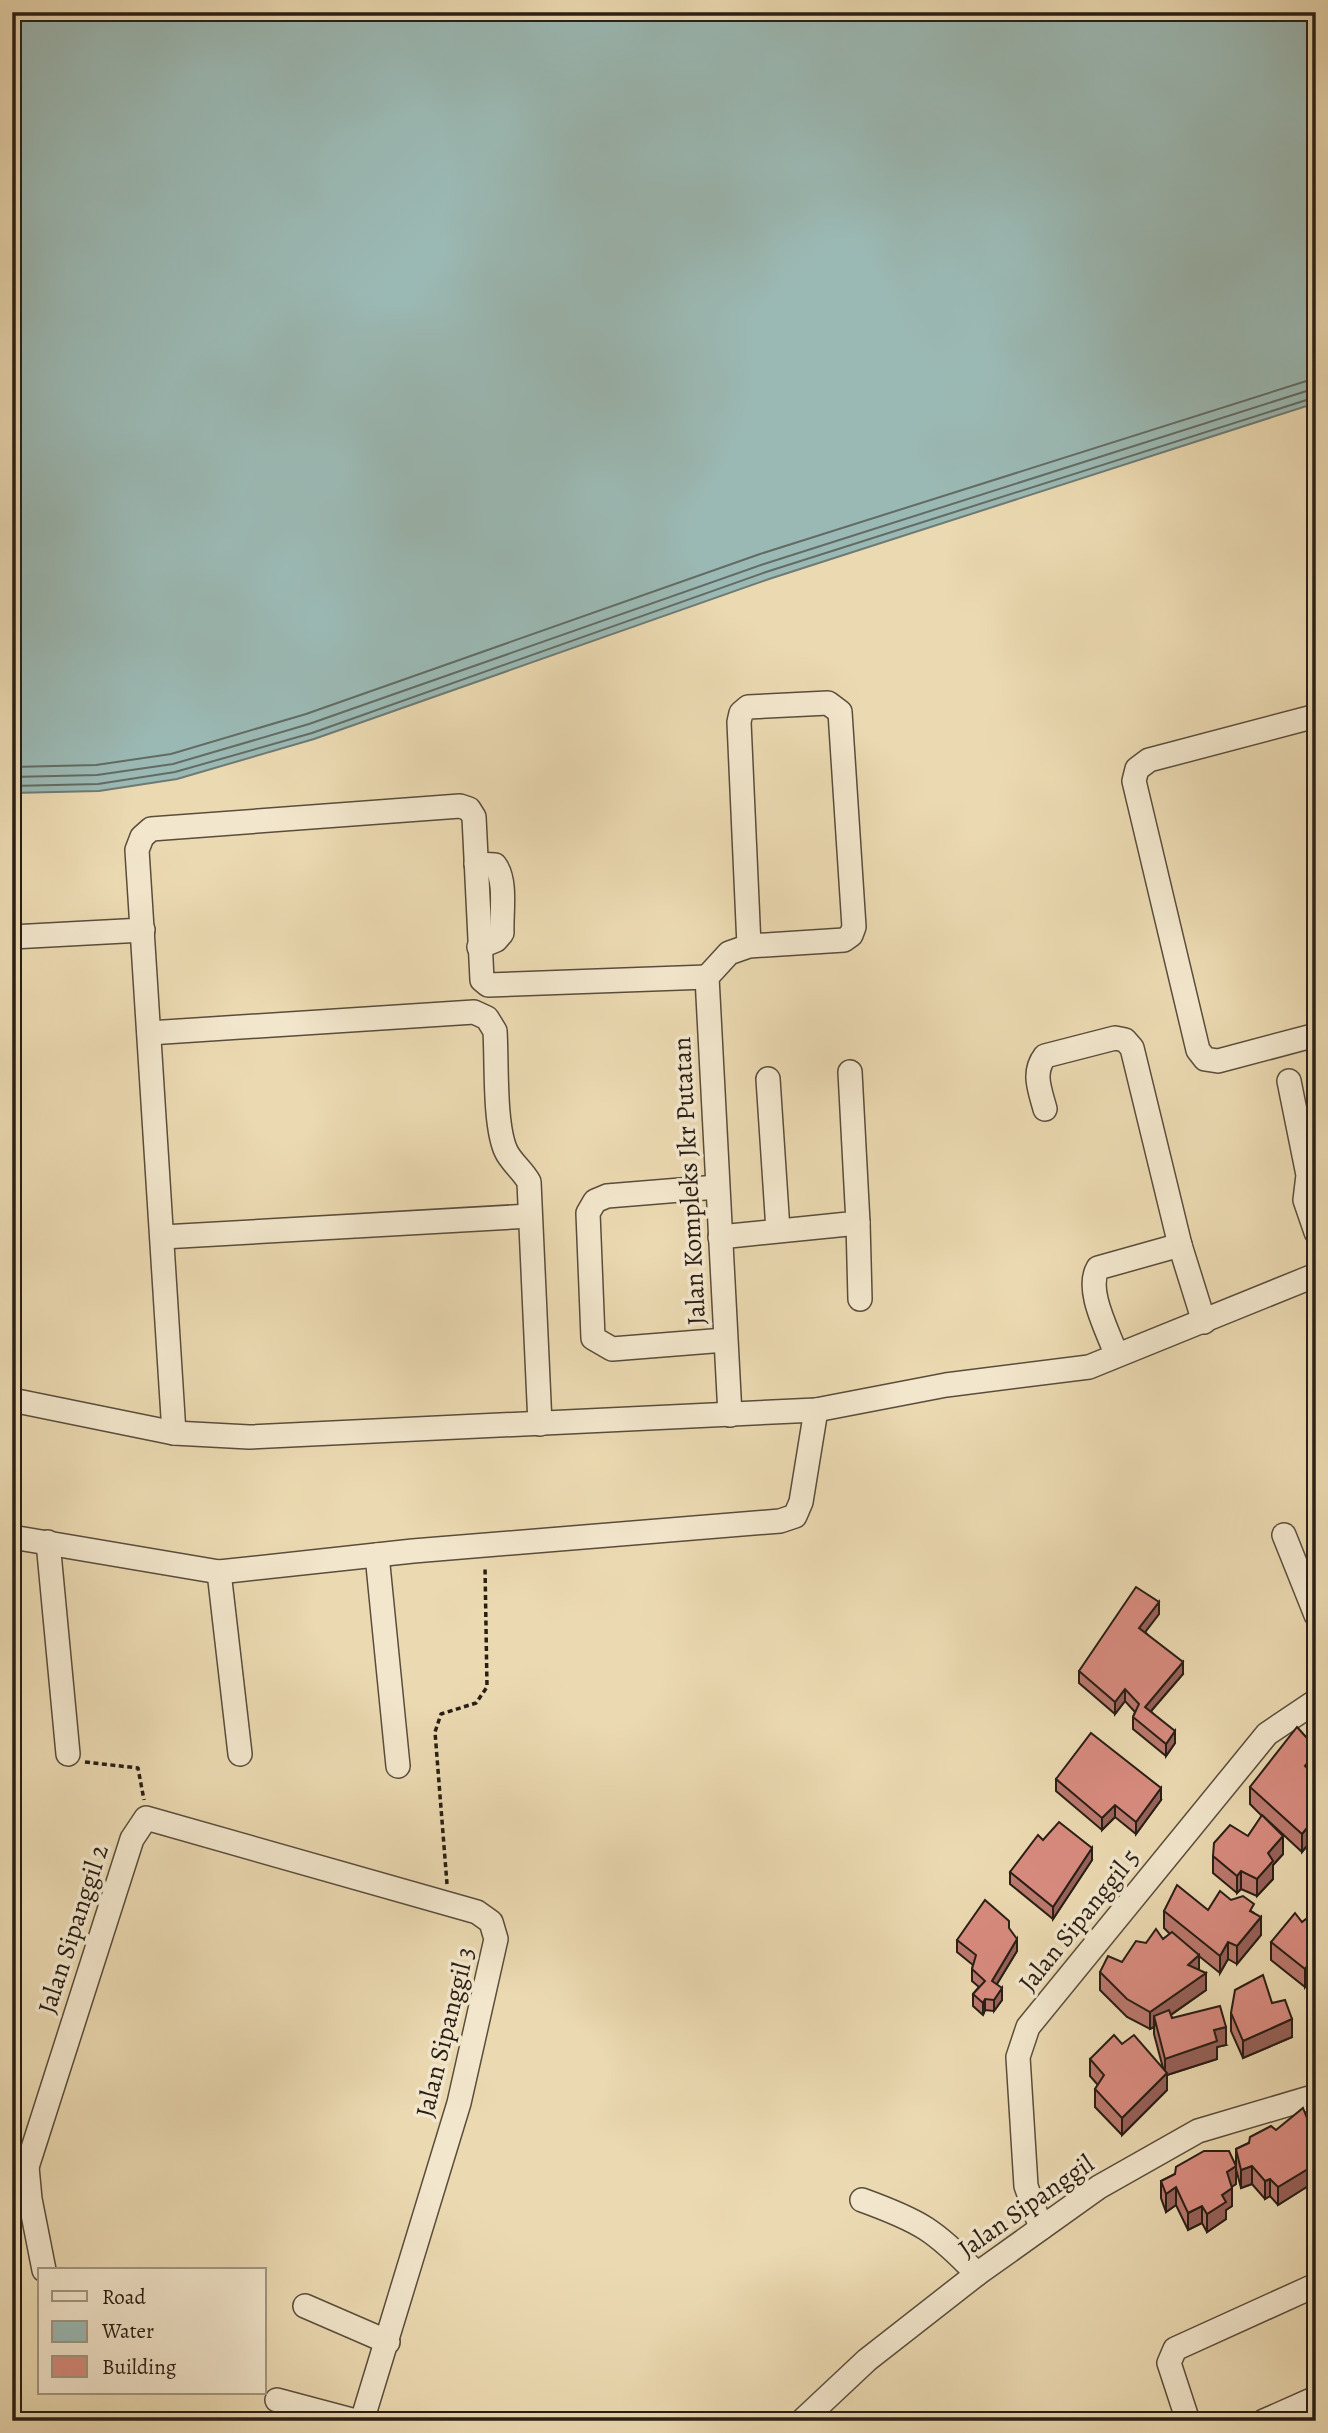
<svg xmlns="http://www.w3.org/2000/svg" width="1328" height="2433" font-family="Alegreya,serif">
<rect width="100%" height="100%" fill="#ebd9b1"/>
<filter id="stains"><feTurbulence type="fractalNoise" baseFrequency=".00286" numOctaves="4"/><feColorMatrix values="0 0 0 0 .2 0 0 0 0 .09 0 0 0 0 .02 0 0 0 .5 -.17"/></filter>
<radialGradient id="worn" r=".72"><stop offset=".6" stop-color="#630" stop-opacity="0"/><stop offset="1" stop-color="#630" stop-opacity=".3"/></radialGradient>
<path fill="#9bb9b4" stroke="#6d7b74" stroke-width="2" d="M12,12H1316V403L769,579L314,739L177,779L99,791L12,793Z"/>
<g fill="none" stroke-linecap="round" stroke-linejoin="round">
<g stroke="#626c64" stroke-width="2">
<path d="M12,767L96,765L171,754L306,714L760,554L1316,378"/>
<path d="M12,777L97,775L173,764L309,724L764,564L1316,388"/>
<path d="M12,786L98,784L175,772L312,733L766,572L1316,397"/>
</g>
<g stroke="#5a4d3c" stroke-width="26">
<g id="minor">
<path d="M1316,716L1149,760L1137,769L1134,781L1198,1050L1205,1059L1218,1061L1316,1035"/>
<path d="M476,864L495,865C507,881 501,913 502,933L496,940L479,947"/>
<path d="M12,937L143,930"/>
<path d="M149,1033L474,1012L487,1018L495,1031C497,1062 494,1125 506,1151C511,1162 523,1171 529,1182L540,1424"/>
<path d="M768,1079L778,1230"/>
<path d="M1289,1081L1308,1175L1305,1200L1316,1232"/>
<path d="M1045,1109C1040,1090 1032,1073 1045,1056L1115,1038L1125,1040L1132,1048L1180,1245L1204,1322"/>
<path d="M717,1187L607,1196L595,1201L588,1213L593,1338L612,1349L725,1340"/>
<path d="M858,1223L860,1299"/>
<path d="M163,1237L530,1216"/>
<path d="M720,1237L858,1223L850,1072"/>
<path d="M1116,1354C1108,1331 1085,1290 1098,1268L1180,1245"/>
<path d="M12,1400L174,1433L249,1437L816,1410L946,1385L1089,1367L1316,1275"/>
<path d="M730,1415L707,977L729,953L749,946L844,940L851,935L854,927L840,712L828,703L748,707L741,713L739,722L749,946"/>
<path d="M174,1433L137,850L142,837L151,829L460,806L469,809L474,817L482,980L488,985L707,977"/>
<path d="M1284,1535L1316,1615"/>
<path d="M12,1537L219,1572L413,1551L780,1521L795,1516L801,1502L816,1410"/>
<path d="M48,1542L68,1754"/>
<path d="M377,1555L398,1766"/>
<path d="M219,1572L240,1754"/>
<path d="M12,2166L27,2167L132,1839L146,1818L477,1912L491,1922L496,1939L459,2103L362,2421"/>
<path d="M27,2167L30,2199L44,2270"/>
<path d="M862,2200C920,2221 935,2230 977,2274"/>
<path d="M1041,2228L1026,2186L1018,2057L1028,2027L1267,1734L1316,1701"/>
<path d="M305,2306L388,2342"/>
<path d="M277,2400L356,2421"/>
<path d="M802,2421L867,2360L977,2274L1099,2187L1198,2131L1316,2096"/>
<path d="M1188,2421L1169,2363L1175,2349L1316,2285"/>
<path d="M1264,2421L1316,2398"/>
</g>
</g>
<g stroke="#291e15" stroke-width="3.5" stroke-dasharray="5 3.5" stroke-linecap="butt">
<path d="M85,1762L138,1768L144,1800"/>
<path d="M447,1884L435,1732L441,1714L476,1703L487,1687L485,1566"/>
</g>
<use href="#minor" stroke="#f2e6cc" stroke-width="23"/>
</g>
<g fill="#ba786d" stroke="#291e15" stroke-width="2">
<path d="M1159,1614L1145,1632L1183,1674L1151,1711L1175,1743L1166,1756L1133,1729V1717L1135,1712L1125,1701L1115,1714L1079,1683V1671Z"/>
<path d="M1316,1708V1747L1311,1733V1710Z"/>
<path d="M1316,1748V1770L1312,1774L1316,1777V1835L1302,1852L1263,1816L1283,1854L1273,1865V1879L1257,1896L1241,1889L1237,1893L1213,1873V1856L1248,1836L1262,1816L1250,1804V1787Z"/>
<path d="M1056,1779L1161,1800L1136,1834L1115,1817L1102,1830L1056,1791Z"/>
<path d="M1043,1840L1092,1860L1053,1919L1010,1884V1872Z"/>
<path d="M1231,1900L1254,1913L1261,1935L1237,1964L1228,1959L1220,1973L1199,1956V1970L1206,1990L1171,2015L1172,2018L1226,2045L1217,2047V2059L1167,2075V2090L1122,2135L1095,2107V2089L1098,2085L1090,2076V2059L1122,2044L1163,2068L1154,2034V2027L1150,2029L1127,2017L1100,1990V1972L1122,1962L1146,1943L1163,1939L1170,1934L1164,1928V1911L1208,1910Z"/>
<path d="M1316,1920V1971L1305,1987L1271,1960V1942L1302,1922Z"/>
<path d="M1009,1929L1017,1951L997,1984L1002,2000L994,2011L985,2010L983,2015L973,2006V1994L979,1987L972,1981V1969L973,1965L957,1952V1940Z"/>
<path d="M1316,1986V2041L1309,2026V2008Z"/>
<path d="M1272,2003L1292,2037L1243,2058L1231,2031V2013Z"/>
<path d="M1276,2130L1316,2141V2181L1278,2205L1270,2196L1265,2199L1252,2184L1241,2188L1236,2169V2184L1231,2187L1232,2206L1226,2210V2219L1207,2232L1202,2223L1188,2230L1176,2205L1166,2212L1161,2198V2181L1175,2174L1236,2165V2149Z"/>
</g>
<g fill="#976159" stroke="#291e15" stroke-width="2">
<path d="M1159,1602V1614L1139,1640V1628Z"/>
<path d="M1183,1662V1674L1145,1718V1707Z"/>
<path d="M1125,1689V1701L1115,1714V1702Z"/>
<path d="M1175,1731V1743L1166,1756V1744Z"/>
<path d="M1316,1752V1770L1305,1783V1766Z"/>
<path d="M1161,1788V1800L1136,1834V1822Z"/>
<path d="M1115,1805V1817L1102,1830V1818Z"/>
<path d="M1316,1817V1835L1302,1852V1834Z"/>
<path d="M1283,1836V1854L1273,1865V1879L1257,1896V1879L1268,1853Z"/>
<path d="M1092,1848V1860L1053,1919V1907Z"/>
<path d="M1241,1871V1889L1237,1893V1876Z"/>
<path d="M1261,1917V1935L1237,1964V1946Z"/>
<path d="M1017,1939V1951L992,1992V1981Z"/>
<path d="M1228,1942V1959L1220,1973V1956Z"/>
<path d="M1316,1953V1971L1305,1987V1969Z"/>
<path d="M1199,1955V1973L1188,1965Z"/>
<path d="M1206,1973V1990L1156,2025L1154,2016V2027L1150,2029V2012Z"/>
<path d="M1002,1988V2000L994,2011V2000Z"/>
<path d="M985,1999V2010L983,2015V2003Z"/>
<path d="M1292,2019V2037L1243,2058V2041Z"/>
<path d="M1226,2027V2045L1217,2047V2059L1167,2075V2090L1122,2135V2118L1165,2075V2059L1214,2030Z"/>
<path d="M1316,2164V2181L1278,2205V2187Z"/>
<path d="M1236,2166V2184L1227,2190V2172Z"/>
<path d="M1252,2166V2184L1241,2188V2170Z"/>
<path d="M1270,2179V2196L1265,2199V2181Z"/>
<path d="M1176,2187V2205L1166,2212V2194Z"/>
<path d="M1232,2188V2206L1226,2210V2219L1207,2232V2214L1222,2195Z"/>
<path d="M1202,2206V2223L1188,2230V2213Z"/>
</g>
<g fill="#d88b7f" stroke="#291e15" stroke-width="2">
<path d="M1136,1587L1159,1602L1139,1628L1183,1662L1145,1707L1175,1731L1166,1744L1133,1717L1139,1704L1125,1689L1115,1702L1079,1671Z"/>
<path d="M1316,1708V1724L1311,1710Z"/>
<path d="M1297,1727L1316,1748V1752L1305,1766L1316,1777V1817L1302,1834L1250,1787Z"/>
<path d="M1091,1733L1161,1788L1136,1822L1115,1805L1102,1818L1056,1779Z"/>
<path d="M1262,1815L1283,1836L1268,1853L1273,1861L1257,1879L1241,1871L1237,1876L1213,1856L1214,1843L1230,1825L1248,1836Z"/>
<path d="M1059,1822L1092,1848L1053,1907L1010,1872L1038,1835L1043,1840Z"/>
<path d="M1177,1885L1208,1910L1220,1891L1231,1900L1243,1896L1254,1904L1250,1911L1261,1917L1237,1946L1228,1942L1220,1956L1164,1911Z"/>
<path d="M985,1900L1009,1921V1928L1017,1939L992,1981L1002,1988L994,2000L985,1999L983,2003L973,1994L985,1981L972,1969L976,1955L957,1940Z"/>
<path d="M1295,1913L1302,1922L1311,1915L1316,1920V1953L1305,1969L1271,1942Z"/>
<path d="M1156,1929L1163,1939L1172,1932L1199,1955L1188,1965L1206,1973L1150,2012L1127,1999L1100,1972L1108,1956L1122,1962L1136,1941L1146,1943Z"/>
<path d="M1263,1975L1272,2003L1285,2000L1292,2019L1243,2041L1231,2013L1235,1990Z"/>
<path d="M1312,1985L1316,1986V2023L1309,2008Z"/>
<path d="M1220,2006L1226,2027L1214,2030L1217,2041L1165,2059L1154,2016L1169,2010L1172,2018Z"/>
<path d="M1114,2035L1122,2044L1134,2035L1167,2073L1122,2118L1095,2089L1104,2075L1090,2059Z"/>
<path d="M1303,2108L1316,2141V2164L1278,2187L1270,2179L1265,2181L1252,2166L1241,2170L1236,2149L1249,2143L1250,2137L1271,2126L1276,2130Z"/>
<path d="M1204,2151H1229L1236,2166L1227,2172L1232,2188L1222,2195L1226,2202L1207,2214L1202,2206L1188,2213L1176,2187L1166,2194L1161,2181L1175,2174L1176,2167Z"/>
</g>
<g text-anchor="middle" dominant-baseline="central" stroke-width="7" stroke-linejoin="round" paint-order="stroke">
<g font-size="26" fill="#291e15" stroke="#f2e6cc">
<text transform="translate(689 1181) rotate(-93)">Jalan Kompleks Jkr Putatan</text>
<text transform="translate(1079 1920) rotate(-51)">Jalan Sipanggil 5</text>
<text transform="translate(73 1929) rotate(-72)">Jalan Sipanggil 2</text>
<text transform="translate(445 2032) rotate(-76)">Jalan Sipanggil 3</text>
<text transform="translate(1026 2206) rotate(-35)">Jalan Sipanggil</text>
</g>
</g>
<rect width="1328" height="2433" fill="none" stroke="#ebd9b1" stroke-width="42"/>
<rect x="14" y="14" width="1300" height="2405" fill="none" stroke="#291e15" stroke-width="3.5"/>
<rect x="21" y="21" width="1286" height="2391" fill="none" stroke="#291e15" stroke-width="2"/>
<rect x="38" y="2268" width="228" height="126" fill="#f2e6cc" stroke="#a29683" stroke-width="2"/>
<rect x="52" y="2291" width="35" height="10" fill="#f2e6cc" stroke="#a29683" stroke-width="2"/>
<text x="102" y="2304" font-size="21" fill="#291e15">Road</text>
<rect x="52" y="2321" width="35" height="21" fill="#9bb9b4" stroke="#a29683" stroke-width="2"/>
<text x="102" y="2338" font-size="21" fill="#291e15">Water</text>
<rect x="52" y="2356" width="35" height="21" fill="#d88b7f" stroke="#a29683" stroke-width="2"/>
<text x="102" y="2374" font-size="21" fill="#291e15">Building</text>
<rect width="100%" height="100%" filter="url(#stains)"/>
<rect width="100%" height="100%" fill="url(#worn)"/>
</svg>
